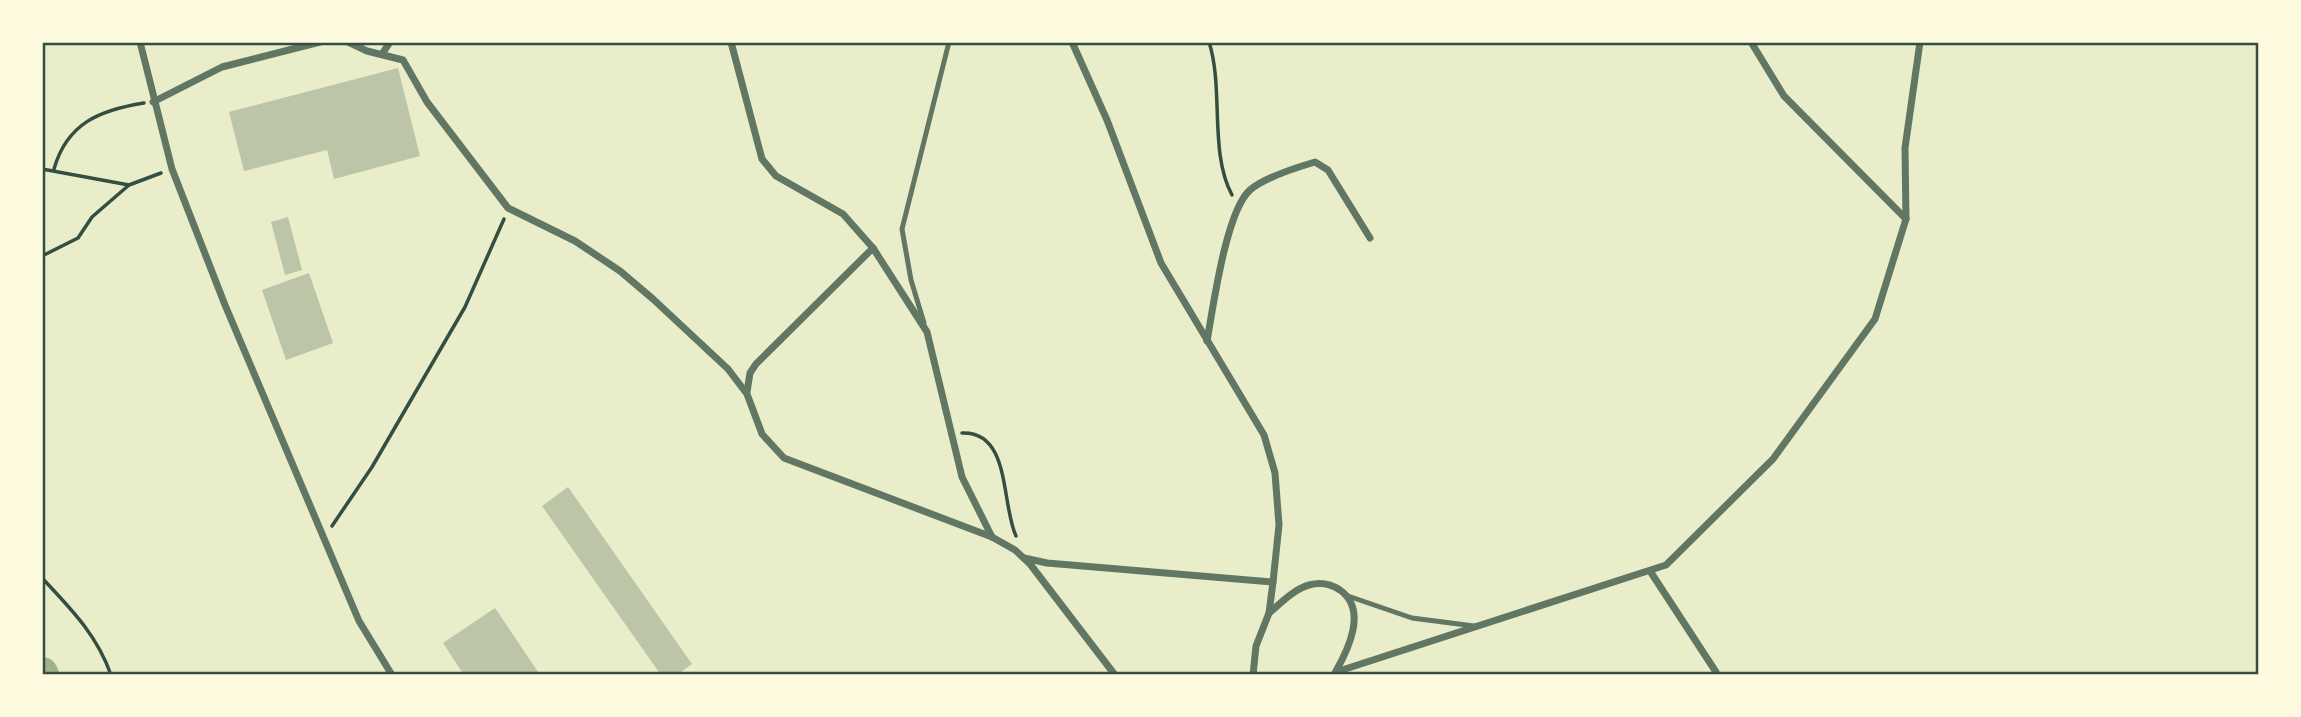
<svg xmlns="http://www.w3.org/2000/svg" width="2301" height="717" font-family="Literata,serif">
<rect width="100%" height="100%" fill="#e9edc9"/>
<g fill="none" stroke-linecap="round" stroke-linejoin="round">
<path stroke="#a3b18a" stroke-width="32" d="M42,673L43,675"/>
</g>
<g fill="#bcc5a7">
<path d="M398,68L420,156L334,179L327,150L244,171L229,112Z"/>
<path d="M288,217L302,270L285,275L271,222Z"/>
<path d="M309,273L333,343L286,360L262,290Z"/>
<path d="M568,487L692,664L677,675H661L542,506Z"/>
<path d="M495,608L540,675H464L443,643Z"/>
</g>
<g fill="none" stroke-linecap="round" stroke-linejoin="round">
<g stroke="#344e41" stroke-width="3.5">
<path d="M1209,42C1224,88 1209,153 1232,195"/>
<path d="M42,169L129,185"/>
<path d="M54,169C67,123 100,110 144,103"/>
<path d="M42,256L78,238L92,217L129,185L161,173"/>
<path d="M962,433C1011,431 1001,504 1016,536"/>
<path d="M332,526L372,467L465,307L504,219"/>
<path d="M42,578C71,609 97,635 111,675"/>
</g>
<g stroke="#617663" stroke-width="5">
<path d="M924,323L911,280L902,229L949,42"/>
<path d="M1348,596L1412,618L1474,626"/>
</g>
<g stroke="#617663" stroke-width="7">
<path d="M140,42L172,169L225,305L359,621L392,675"/>
<path d="M348,42L367,51L403,60L427,102L508,208L575,241L620,271L653,299L728,369L747,394L762,434L784,458L992,537L1015,550L1030,564L1115,675"/>
<path d="M731,42L762,159L776,176L843,214L873,248L927,332L962,477L992,537"/>
<path d="M1072,42L1107,120L1161,263L1264,435L1275,473L1279,525L1273,582L1269,613L1256,646L1253,675"/>
<path d="M1751,42L1784,96L1906,219"/>
<path d="M382,54L390,42"/>
<path d="M153,102L222,67L320,42"/>
<path d="M1207,341C1213,308 1226,211 1250,190C1264,178 1298,167 1315,162L1328,170L1370,238"/>
<path d="M747,392L750,373L756,364L873,248"/>
<path d="M1024,558L1047,563L1273,582"/>
<path d="M1650,571L1716,672"/>
<path d="M1269,613C1281,603 1294,589 1309,585C1320,582 1331,584 1340,590C1368,610 1348,650 1335,673"/>
<path d="M1336,672L1666,565L1773,459L1875,319L1906,219L1905,148L1920,42"/>
</g>
</g>
<rect width="2301" height="717" fill="none" stroke="#fefae0" stroke-width="88"/>
<rect x="44" y="44" width="2213" height="629" fill="none" stroke="#344e41" stroke-width="2.5"/>
</svg>
